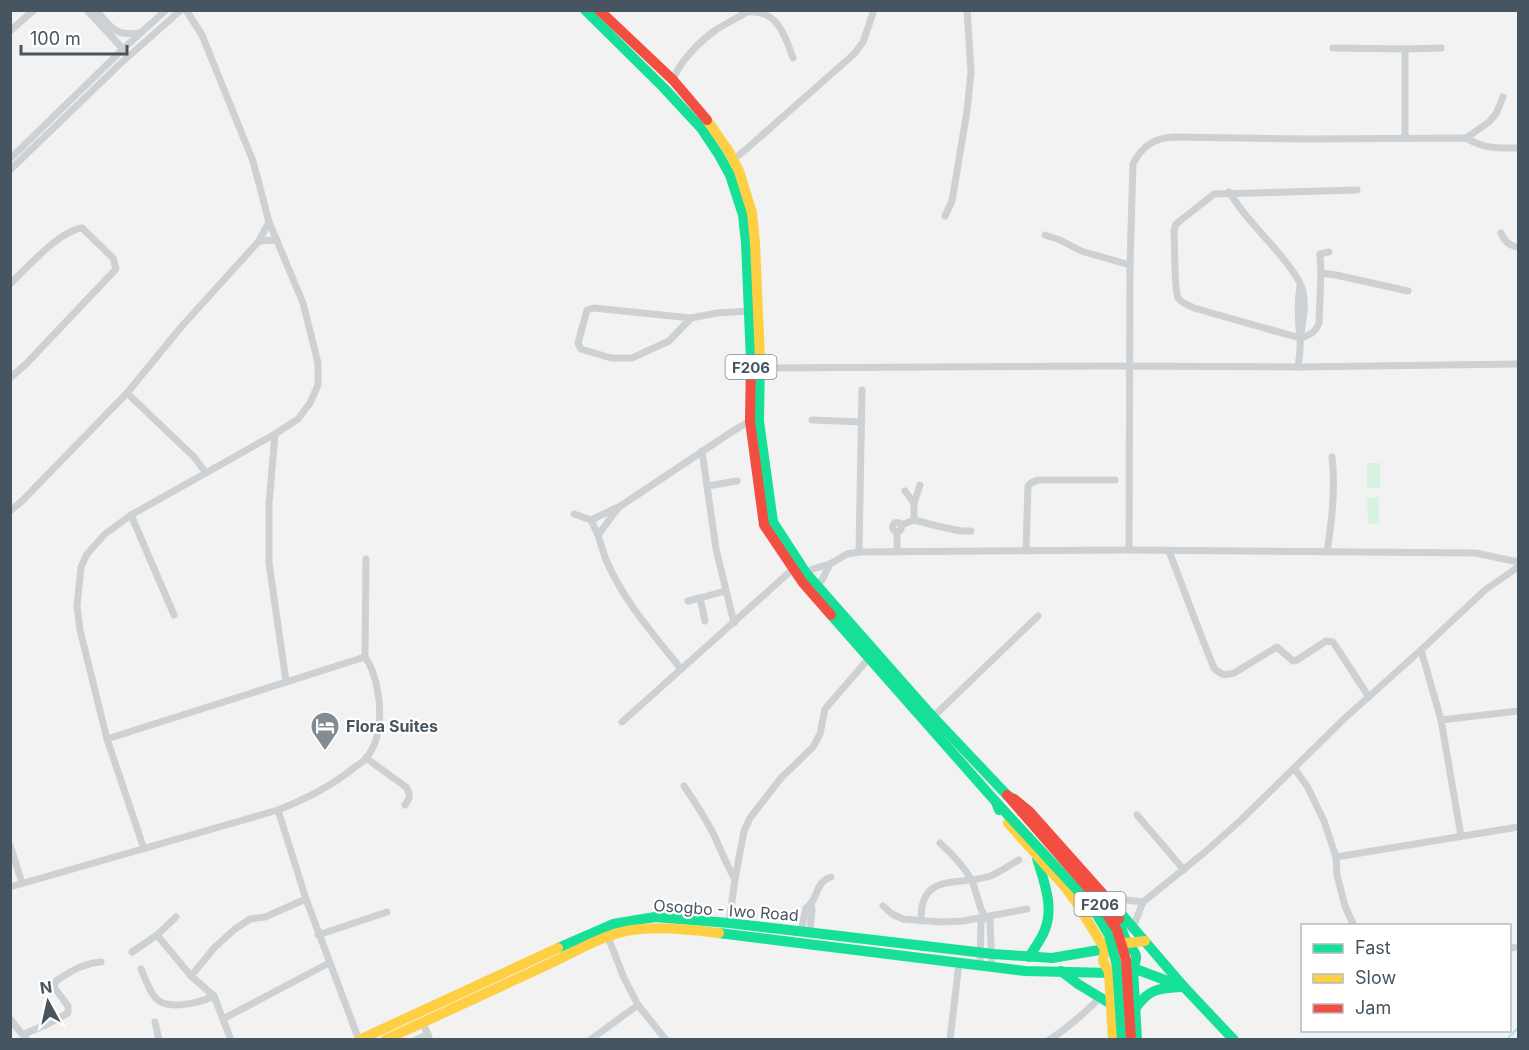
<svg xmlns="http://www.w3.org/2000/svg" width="1529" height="1050" font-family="Inter,sans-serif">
<rect width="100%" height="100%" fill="#f2f2f2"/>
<g fill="#d5f3e0">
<rect x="1367" y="463" width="13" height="25"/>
<path d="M1379,497V523L1368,524L1367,498Z"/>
</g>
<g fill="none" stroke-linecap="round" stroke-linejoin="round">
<path stroke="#a8e4f2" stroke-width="2" d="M1506,1040L1518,1028"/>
<g stroke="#cdd1d3" stroke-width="7">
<path d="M87,10L124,50"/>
<path d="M96,10C111,27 115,37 140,33"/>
<path d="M10,31L34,10"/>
<path d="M1333,48L1405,49L1441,48"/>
<path d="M673,80C679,62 701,40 717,29C727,23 737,18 747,12C777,9 785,35 793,58"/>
<path d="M1405,138V49"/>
<path d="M1466,138L1489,122L1496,114L1503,97"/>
<path d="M10,159L123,49L166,10"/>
<path d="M732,160L743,152L854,54L863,42L874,10"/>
<path d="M10,170L121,63L181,10"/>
<path d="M1229,192C1235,201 1241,210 1248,218C1261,234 1300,273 1303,292C1306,305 1303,320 1301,333L1300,336"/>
<path d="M945,216L952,201L967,111L971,72L967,10"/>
<path d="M1501,233C1505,242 1508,245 1518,247"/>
<path d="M1045,235L1060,240L1081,251L1130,265"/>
<path d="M259,241L277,240"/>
<path d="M1329,252L1320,254L1321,273L1319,323C1315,333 1310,335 1300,338L1194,308C1189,305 1181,303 1178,298C1174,290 1175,243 1174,231L1176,224L1214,194L1357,190"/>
<path d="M1321,273L1336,275L1408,291"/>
<path d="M10,284C28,267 59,231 82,228L113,258L116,269L26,364L10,378"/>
<path d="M691,318L669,341L632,358H611L581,349L578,343L587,310L594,308L691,318L717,313L749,311"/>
<path d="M1298,367C1299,358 1301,348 1300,339C1298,321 1297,303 1300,286"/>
<path d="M756,368L1106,366L1298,367L1518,364"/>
<path d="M127,393L194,457L206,473"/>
<path d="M812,420L862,422"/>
<path d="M275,434L269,504V563L286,681"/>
<path d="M702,451L716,549L734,623"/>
<path d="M707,486L737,481"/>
<path d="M905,491L914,503"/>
<path d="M10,511L22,501L127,393L182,326L259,241L269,222"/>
<path d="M574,514L591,520L598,535"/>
<path d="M131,515L174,615"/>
<path d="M591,520L616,508"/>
<path d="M914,520V503L920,485"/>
<circle cx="897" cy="527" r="4.5"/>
<path d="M901,525L914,520L937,526L961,531H971"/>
<path d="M897,532V551"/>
<path d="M1129,550L1130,265L1133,164C1142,146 1154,138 1174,137L1308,139L1466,138C1484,149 1498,148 1518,148"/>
<path d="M1026,551L1028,486L1031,483L1038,480H1115"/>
<path d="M1169,551C1184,590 1198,629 1214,668C1221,675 1225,676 1234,673L1277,647L1293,661L1297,660L1326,641L1333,642L1369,697"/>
<path d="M859,552L862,390"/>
<path d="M1327,552C1332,521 1336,488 1332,457"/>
<path d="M804,574L813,569L830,564L847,554L859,552L1129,550L1476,553L1518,562"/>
<path d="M815,587L822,580L830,564"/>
<path d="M700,598L705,621"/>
<path d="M688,601L700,598L725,591"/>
<path d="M1421,650L1441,720L1461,836"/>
<path d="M681,669C654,635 624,601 607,562C603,553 601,544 598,535L619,507L733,431L750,421"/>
<path d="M933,717L1038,616"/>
<path d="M1441,720L1518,711"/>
<path d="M622,722L793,569"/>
<path d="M107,739L365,657"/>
<path d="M366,758L406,787C411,794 410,798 405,805"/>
<path d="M1294,768L1307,786L1324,821L1336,857L1337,875L1345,906L1354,926"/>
<path d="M684,786C695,802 705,818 714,835C721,850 726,865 735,879"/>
<path d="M278,810L306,899L359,1040"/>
<path d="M1137,815L1184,870"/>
<path d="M940,843C952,854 963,865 971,879C978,892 978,913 990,921L992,967"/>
<path d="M10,845L22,883"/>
<path d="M144,849L107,739L80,630L77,606L81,567L87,554L105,534L131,515L275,434L298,419L310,403L318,385V363L303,303L269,222L253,161L244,139L202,35L186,10"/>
<path d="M1336,857L1518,827"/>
<path d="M10,887L278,810C306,799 332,786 355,767C359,764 363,762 366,758C380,742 381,720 379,700C377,685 374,669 365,657L366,559"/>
<path d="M1108,898L1143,902"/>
<path d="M883,906L892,914L903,919L941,922L963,921L1027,909"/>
<path d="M921,921C920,871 957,887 990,876C1001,872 1009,865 1019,860"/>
<path d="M729,923L735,879L744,831L750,818L781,778L813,747L820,734L825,709L869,658"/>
<path d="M1132,930L1143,902L1205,852L1241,820L1345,718L1421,650L1485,590L1518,567"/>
<path d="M801,931L806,908C819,900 814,882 831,877"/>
<path d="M810,932L812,910L811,905"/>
<path d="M157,935L191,976L214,996L231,1040"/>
<path d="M318,935L387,912"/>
<path d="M608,937L624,978L638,1005L666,1040"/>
<path d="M1510,948L1518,947"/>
<path d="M132,952L157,935L176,917"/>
<path d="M980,966L981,922L984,917"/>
<path d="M141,969C145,978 148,988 154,996C164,1012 199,1003 214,996"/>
<path d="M191,976L215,947L235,929L250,919L265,917L306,899"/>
<path d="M10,1019L27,1040"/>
<path d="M223,1019L329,963"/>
<path d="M155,1022L159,1040"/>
<path d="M423,1023L430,1040"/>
<path d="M24,1034L46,1025L68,1013V1006L54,987L56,981C70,972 83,963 101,962"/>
<path d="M416,1040L428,1034"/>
<path d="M590,1040L638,1005"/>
<path d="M950,1040L959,963"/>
<path d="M1049,1040C1068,1028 1084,1013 1101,997"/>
</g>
<g stroke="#16e098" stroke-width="10">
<path d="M585,10L664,88L701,128L719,155L730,175L743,215L746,243L751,361"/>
<path d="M760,358L759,421L773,522L806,573L933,717L1007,795L1014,799"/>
<path d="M831,615L996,802L999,810"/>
<path d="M1118,910L1184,987L1234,1040"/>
<path d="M1119,919C1121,926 1123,936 1127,942C1134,953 1140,953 1133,968L1137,1040"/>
<path d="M719,933L1025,971L1111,973"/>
<path d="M558,948L613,924L655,917L729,923L993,954L1052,958L1105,949L1108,945"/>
<path d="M1029,957C1034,949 1040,941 1044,932C1055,908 1044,882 1037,858"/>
<path d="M1133,968L1181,986"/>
<path d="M1061,971L1078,984L1111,1004"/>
<path d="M1135,1009C1149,988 1160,988 1184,987"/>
</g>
<g stroke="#ffcf43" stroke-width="10">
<path d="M707,120L728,150L739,171L752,213L755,243L760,358"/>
<path d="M1008,823L1065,887L1076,902L1105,949L1103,961L1109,972L1113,1040"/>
<path d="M1123,942L1127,943L1145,941"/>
<path d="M359,1040L558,948"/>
<path d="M385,1040C439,1015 493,990 547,965C573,953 604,934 632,930C661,926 690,930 719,933"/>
</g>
<g stroke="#f24e42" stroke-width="10">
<path d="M599,10L673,80L707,120"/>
<path d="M751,361L750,421L764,525L803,583L831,615"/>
<path d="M1014,799L1030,812L1112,904L1119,919"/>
</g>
<path stroke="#16e098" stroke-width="10" d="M996,802L1091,905L1109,935L1117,966L1122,1040"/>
<path stroke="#f24e42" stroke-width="10" d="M1007,795L1095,896L1117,930L1126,960L1131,1040"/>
</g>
<defs>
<g id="hotel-pin" transform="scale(1.5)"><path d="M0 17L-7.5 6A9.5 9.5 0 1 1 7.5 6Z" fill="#838c93" stroke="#fff"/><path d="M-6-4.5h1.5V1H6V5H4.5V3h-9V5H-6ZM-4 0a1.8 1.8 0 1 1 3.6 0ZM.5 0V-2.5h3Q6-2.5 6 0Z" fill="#fff"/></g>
</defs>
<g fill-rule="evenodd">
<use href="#hotel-pin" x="325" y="726"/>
</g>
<g text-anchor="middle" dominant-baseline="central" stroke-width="4.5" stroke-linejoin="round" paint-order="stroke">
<g fill="#fff" stroke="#7e8890" stroke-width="1.5">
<rect x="725.5" y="355" width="51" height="24" rx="4.5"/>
<rect x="1074.5" y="892" width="51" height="24" rx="4.5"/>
</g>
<g font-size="15" font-weight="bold" fill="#475560">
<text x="751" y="367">F206</text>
<text x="1100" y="904">F206</text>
</g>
<g font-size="16" font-weight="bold" fill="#475560" stroke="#fff" text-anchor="start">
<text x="346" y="726">Flora Suites</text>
</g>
<g font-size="16" fill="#475560" stroke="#fff">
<text transform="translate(726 910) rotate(4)">Osogbo - Iwo Road</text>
</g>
</g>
<rect width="1529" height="1050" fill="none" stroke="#475560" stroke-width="24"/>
<rect x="1301" y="924" width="210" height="108" fill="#ffffff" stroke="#b5bbbf" stroke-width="1.5"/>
<rect x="1313" y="944" width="30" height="9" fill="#16e098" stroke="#b5bbbf" stroke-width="1.5"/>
<text x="1355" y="954" font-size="18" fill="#475560">Fast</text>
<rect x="1313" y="974" width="30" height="9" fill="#ffcf43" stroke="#b5bbbf" stroke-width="1.5"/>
<text x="1355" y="984" font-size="18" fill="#475560">Slow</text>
<rect x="1313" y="1004" width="30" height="9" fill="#f24e42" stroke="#b5bbbf" stroke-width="1.5"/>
<text x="1355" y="1014" font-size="18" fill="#475560">Jam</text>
<g transform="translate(48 1002) rotate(352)" stroke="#ffffff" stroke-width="4.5" paint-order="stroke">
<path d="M0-4.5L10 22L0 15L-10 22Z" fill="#475560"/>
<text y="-9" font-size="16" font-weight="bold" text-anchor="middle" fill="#475560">N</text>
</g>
<path d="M21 45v9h106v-9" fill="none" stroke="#475560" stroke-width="3"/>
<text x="30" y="45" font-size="18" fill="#475560" stroke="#ffffff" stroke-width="4.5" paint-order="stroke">100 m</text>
</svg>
